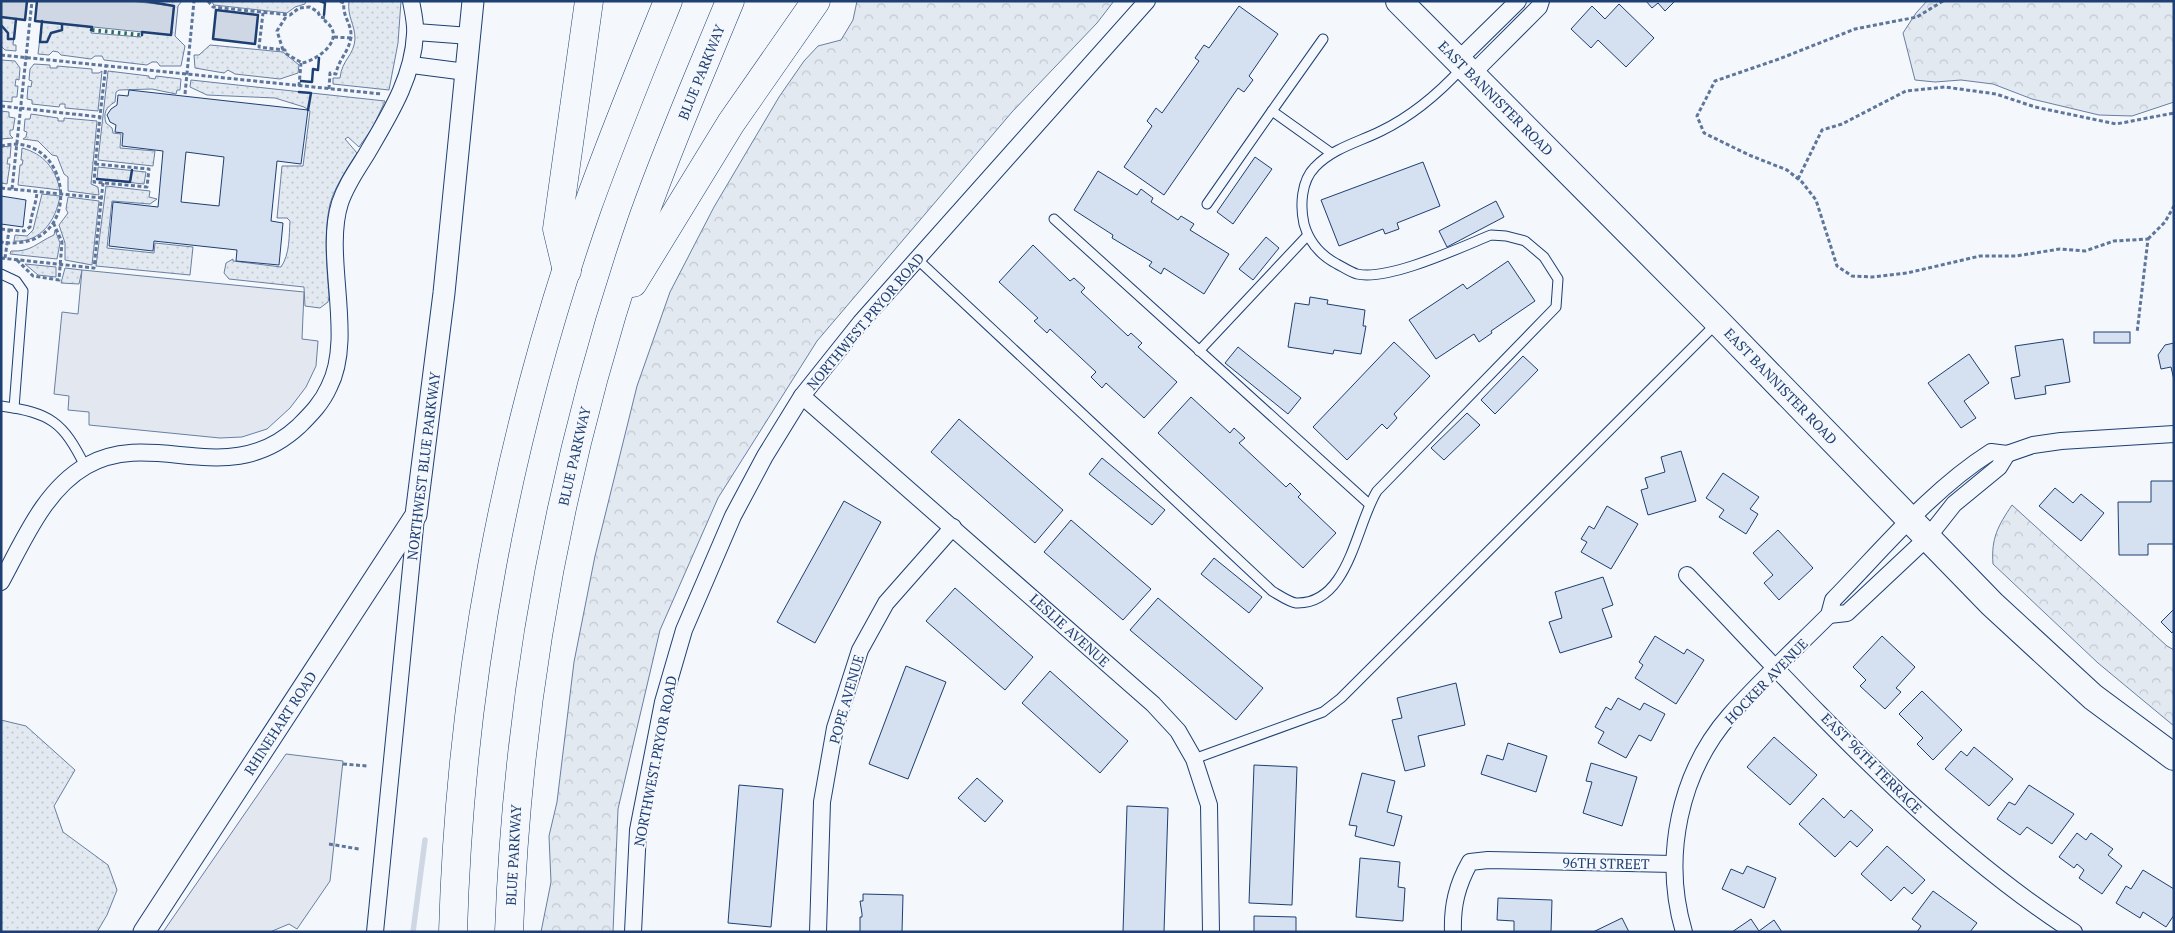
<svg xmlns="http://www.w3.org/2000/svg" width="2175" height="933" font-family="'PT Serif',serif">
<defs>
<pattern id="grass-dots" width="8" height="8" patternUnits="userSpaceOnUse" patternTransform="scale(1.25)"><rect width="8" height="8" fill="#e3e9f0"/><path d="M2 2h.1M6 6h.1" fill="none" stroke="#c2c9d1" stroke-width="1.8" stroke-linecap="round"/></pattern>
<pattern id="forest-crowns" width="20" height="18" patternUnits="userSpaceOnUse" patternTransform="scale(1.25)"><rect width="20" height="18" fill="#e3e9f0"/><path d="M2 6a3 3 0 1 1 6 0M12 15a3 3 0 1 1 6 0" fill="none" stroke="#c2c9d1"/></pattern>
</defs>
<rect width="100%" height="100%" fill="#f4f7fb"/>
<g fill="url(#grass-dots)" stroke="#687fa3">
<path d="M145,1H182L178,6L175,36L185,46L181,66H160L157,62H152L147,65L104,60L102,56H95L91,59L61,55L58,52L53,51L49,55L38,54L42,21L92,27L91,33L141,37L142,32L171,35L174,6Z"/>
<path d="M211,1H306L305,4L295,7L287,13L214,5Z"/>
<path d="M349,1H401L398,43L389,90L333,84V78H340C342,59 354,56 355,39C355,24 347,17 349,1Z"/>
<path d="M1,17L16,19L13,45H16V51L5,50L1,46Z"/>
<path d="M210,45L283,52L299,65L298,73L280,79L235,74L228,70L224,73L195,68L194,55H199Z"/>
<path d="M1,60L15,61L20,68L19,80L16,79L15,86H18L17,97H12V102L1,101Z"/>
<path d="M34,64L50,65V68H57V66L92,69V73H99L102,71L98,111L65,108V104H60L59,107L32,104V100L27,99L28,86L31,87L32,81L29,80L30,69Z"/>
<path d="M108,71L149,76V78L155,79L156,76L181,79L180,90H177L176,94L152,89L119,90L116,92L115,102C106,107 103,113 106,123L112,128L113,133L121,134L120,148L155,151L153,166L98,160Z"/>
<path d="M191,80L385,101L373,127L359,147L348,137L345,139L357,153C347,169 335,186 330,204C323,234 327,267 329,297L328,302L320,308L305,306L304,287L229,279L224,273L226,263L233,259V261L281,267C290,254 289,236 290,221L287,218H277L282,166H303L310,111L304,107L275,98L207,95L190,87Z"/>
<path d="M1,111L9,112V117L15,118L13,130H10V135L13,138L1,139Z"/>
<path d="M31,114L58,118V121H64V118L97,121L91,184L98,187L99,195L68,191V177L64,174L57,156L52,155L38,141L23,139L26,137L27,132L24,131L25,119H30Z"/>
<path d="M11,146L10,158H8L7,164H10L7,184L1,183V147Z"/>
<path d="M22,148C44,154 55,168 60,190L18,185L20,165H22L23,160H21Z"/>
<path d="M98,167L146,172L144,184L97,179Z"/>
<path d="M106,186L150,191L149,197L157,199L150,204L112,201L107,248L154,253L155,243L193,247L190,275L96,266Z"/>
<path d="M42,194L60,196C56,220 41,243 14,241L15,235L27,236L33,230Z"/>
<path d="M68,197L99,201L92,265L65,260V243L59,225L68,213L66,209Z"/>
<path d="M55,230L60,243L57,259L10,254L11,251C32,252 36,243 54,235Z"/>
<path d="M25,264L56,267V277L38,275Z"/>
<path d="M65,268L82,270L79,284L61,283Z"/>
<path d="M1,720L26,726L75,770L54,806L63,832L108,865L117,890L107,915L97,932H1Z"/>
</g>
<g fill="url(#forest-crowns)" stroke="#687fa3">
<path d="M857,1H1114L1097,23L1012,112L817,341L718,498L660,630L618,809L613,932H541L551,882L549,836L557,802L574,662L595,556L637,386L670,292L714,207L779,97L804,61L818,46L841,40L853,20Z"/>
<path d="M1927,1H2174V102L2132,116L2099,115L2032,99L1993,84L1961,80L1935,82L1915,80L1903,33L1916,13Z"/>
<path d="M2012,505L2167,646L2174,650V726L2098,663L1993,564C1991,538 1998,526 2012,505Z"/>
</g>
<g fill="#e3e8f0" stroke="#687fa3">
<path d="M82,270L304,292L302,339L318,341L316,366L306,387L290,408L267,429L242,437L220,438L89,425V412L68,410L69,396L54,394L62,312L78,314Z"/>
<path d="M286,754L343,761L330,881L297,929L289,924L270,932H163Z"/>
</g>
<g fill="#cfd7e4" stroke="#687fa3">
<path d="M1,1H27L25,20L1,17Z"/>
<path d="M37,1H130L174,6L171,35L35,21Z"/>
<path d="M216,10L258,15L255,44L213,39Z"/>
</g>
<g fill="none" stroke-linecap="round" stroke-linejoin="round">
<path stroke="#cfd7e4" stroke-width="5.5" d="M413,932L425,840"/>
</g>
<g fill="#d5e0f0" stroke="#1d3f73" fill-rule="evenodd">
<path d="M1646,1H1675L1665,11L1658,3L1652,8Z"/>
<path d="M1619,4L1654,38L1626,67L1598,40L1591,48L1571,29L1592,6L1605,19Z"/>
<path d="M1239,6L1278,34L1249,76L1253,80L1244,92L1238,88L1164,195L1124,167L1152,126L1147,121L1156,108L1162,113L1199,61L1195,58L1204,45L1209,48Z"/>
<path d="M129,90L308,110L301,164L277,161L271,221L283,223L279,265L236,261L237,250L154,241L153,251L109,246L113,202L158,207L163,151L122,146L123,133L115,132L116,125L110,122L107,115L111,109L117,105L118,95L128,96ZM186,152L224,157L219,206L181,202Z"/>
<path d="M1255,157L1272,169L1233,224L1217,212Z"/>
<path d="M1423,162L1440,206L1397,223L1399,229L1385,234L1383,229L1339,246L1321,200Z"/>
<path d="M1098,171L1137,195L1141,189L1153,198L1151,202L1178,220L1181,216L1194,224L1190,230L1229,254L1204,294L1164,268L1161,274L1149,266L1152,262L1112,238L1113,235L1074,210Z"/>
<path d="M1,196L26,200L23,227L1,224Z"/>
<path d="M1496,201L1504,217L1447,247L1439,231Z"/>
<path d="M1266,237L1279,248L1253,280L1239,269Z"/>
<path d="M1033,245L1070,281L1074,278L1085,288L1081,292L1128,336L1131,333L1142,343L1138,347L1177,382L1144,418L1106,383L1102,388L1091,377L1096,372L1050,329L1047,333L1034,321L1038,318L999,282Z"/>
<path d="M1508,261L1535,301L1491,331L1492,333L1479,342L1474,334L1436,359L1409,320L1463,284L1467,289Z"/>
<path d="M1310,297L1328,300L1327,304L1365,310L1363,326H1366L1361,354L1334,350L1333,354L1288,347L1295,303L1309,305Z"/>
<rect x="2094" y="332" width="36" height="11"/>
<path d="M2063,339L2070,382L2045,386L2046,394L2015,399L2011,378L2020,376L2015,346Z"/>
<path d="M1394,342L1430,376L1394,414L1397,418L1387,429L1382,424L1347,460L1313,427Z"/>
<path d="M2174,343V380L2171,367L2161,369L2158,355L2165,345Z"/>
<path d="M1238,347L1301,398L1288,414L1225,363Z"/>
<path d="M1969,354L1989,383L1964,401L1976,418L1961,428L1928,383Z"/>
<path d="M1523,356L1538,370L1495,414L1481,400Z"/>
<path d="M1191,397L1230,433L1234,428L1245,438L1239,443L1286,487L1290,483L1301,494L1298,497L1336,533L1303,568L1158,433Z"/>
<path d="M1467,413L1480,425L1444,460L1431,448Z"/>
<path d="M959,419L1063,510L1035,543L931,452Z"/>
<path d="M1681,451L1696,501L1648,515L1641,490L1648,488L1645,478L1665,472L1661,457Z"/>
<path d="M1102,458L1165,510L1152,525L1089,474Z"/>
<path d="M1723,473L1759,497L1750,509L1758,514L1746,534L1719,517L1724,510L1706,498Z"/>
<path d="M2151,481H2174V544H2148V555H2119L2118,502H2151Z"/>
<path d="M2055,488L2073,503L2081,494L2104,513L2081,541L2039,506Z"/>
<path d="M844,501L881,522L815,643L777,622Z"/>
<path d="M1607,506L1638,524L1611,569L1581,552L1587,542L1581,539L1589,526L1594,529Z"/>
<path d="M1071,520L1151,589L1123,620L1044,552Z"/>
<path d="M1778,530L1813,568L1779,600L1764,583L1773,575L1753,553Z"/>
<path d="M1214,558L1262,597L1249,613L1201,574Z"/>
<path d="M1603,577L1613,605L1602,609L1612,637L1560,653L1549,622L1562,618L1555,592Z"/>
<path d="M955,588L1033,657L1005,690L926,621Z"/>
<path d="M1158,598L1263,688L1236,720L1130,630Z"/>
<path d="M2174,609V630L2172,633L2161,622Z"/>
<path d="M1655,636L1684,654L1687,649L1704,660L1676,704L1635,678L1643,665L1639,662Z"/>
<path d="M1882,636L1915,667L1896,688L1901,692L1885,709L1860,686L1866,680L1853,667Z"/>
<path d="M906,666L946,682L908,779L869,764Z"/>
<path d="M1050,671L1128,741L1100,773L1022,703Z"/>
<path d="M1456,683L1465,725L1418,736L1425,766L1405,771L1392,720L1402,718L1397,698Z"/>
<path d="M1922,691L1962,730L1933,760L1917,744L1923,738L1899,714Z"/>
<path d="M1618,698L1640,710L1644,703L1665,714L1651,741L1639,735L1626,758L1598,743L1604,732L1595,727L1606,707L1611,710Z"/>
<path d="M1774,737L1817,775L1790,805L1747,767Z"/>
<path d="M1508,743L1547,756L1536,792L1481,774L1487,755L1503,760Z"/>
<path d="M1974,747L2013,779L1989,806L1945,769L1961,751L1967,756Z"/>
<path d="M1591,763L1637,777L1622,826L1583,813L1592,782L1586,781Z"/>
<path d="M1254,765L1297,767L1292,905L1249,903Z"/>
<path d="M1362,773L1395,781L1387,812L1402,816L1394,846L1355,836L1357,826L1349,825Z"/>
<path d="M977,778L1003,801L985,822L958,798Z"/>
<path d="M739,785L783,789L771,927L728,923Z"/>
<path d="M2029,785L2074,814L2052,844L2027,827L2020,835L1997,819L2009,802L2015,805Z"/>
<path d="M1823,798L1844,818L1851,810L1873,830L1857,847L1850,841L1835,857L1799,824Z"/>
<path d="M1127,806L1168,808L1164,932H1123Z"/>
<path d="M2077,833L2086,840L2091,833L2113,849L2108,855L2122,866L2102,894L2079,878L2084,870L2077,864L2074,868L2059,857Z"/>
<path d="M1887,846L1925,880L1912,894L1904,887L1891,901L1861,874Z"/>
<path d="M1360,858L1400,862L1398,887L1405,888L1403,921L1356,917Z"/>
<path d="M1747,866L1776,878L1764,908L1722,889L1731,869L1743,874Z"/>
<path d="M2143,870L2174,889V915L2166,927L2143,912L2140,918L2116,903L2126,886L2131,889Z"/>
<path d="M1933,891L1977,923L1970,932H1917L1921,926L1912,919Z"/>
<path d="M863,894L903,895L902,932H860V917H862V914L860,901H863Z"/>
<path d="M1498,898L1552,900L1551,932H1514V921L1497,920Z"/>
<path d="M1254,916L1296,917V932H1254Z"/>
<path d="M1622,918L1629,932H1593Z"/>
<path d="M1751,919L1759,931L1774,920L1782,932H1732Z"/>
</g>
<g fill="none" stroke-linecap="round" stroke-linejoin="round">
<g stroke="#1d3f73" stroke-width="11">
<g id="service">
<path d="M1272,111L1323,39"/>
<path d="M1207,204L1272,111L1331,153"/>
<path d="M1054,219L1369,504"/>
<path d="M917,259L1272,591C1279,595 1289,602 1296,603C1349,605 1356,524 1377,491L1556,307L1558,279L1544,257L1525,241L1506,236L1491,235C1459,248 1389,281 1357,274C1350,272 1343,267 1337,264C1320,255 1309,242 1304,224C1300,206 1301,181 1315,167C1333,148 1359,142 1381,131C1412,116 1439,93 1462,68"/>
<path d="M1,274L16,281L23,291L14,408"/>
<path d="M1199,351L1307,236"/>
<path d="M1,406C51,413 63,422 85,466"/>
<path d="M1194,759L1323,712L1341,698L1716,324"/>
</g>
</g>
<g stroke="#1d3f73" stroke-width="18">
<g id="minor">
<path d="M416,32L470,36"/>
<path d="M1458,60L1518,1"/>
<path d="M412,65L466,72"/>
<path d="M1472,74L1539,7L1541,1"/>
<path d="M802,396L1153,704L1178,731L1194,759L1209,805L1211,932"/>
<path d="M1687,575C1808,701 1926,836 2074,932"/>
<path d="M1,582C23,542 44,490 86,466C155,427 228,492 299,426C311,414 322,403 329,387C355,337 323,256 340,203C346,185 356,171 366,155C388,117 413,79 415,34C416,24 413,12 411,1"/>
<path d="M1829,615L1847,613L1928,537L1954,504L1999,467L2007,454"/>
<path d="M375,932L416,517"/>
<path d="M633,932L638,830L663,702L684,630L733,516L765,456L802,396L861,322L1147,1"/>
<path d="M818,932L822,802L835,728L860,650L886,603L953,527"/>
<path d="M1453,932C1452,906 1457,885 1470,862L1488,860L1673,864"/>
<path d="M1684,932C1662,858 1679,773 1730,715C1761,680 1796,648 1829,615L1833,600C1883,549 1931,490 1991,452L2007,454L2033,445L2061,441L2174,434"/>
</g>
</g>
<g stroke="#1d3f73" stroke-width="23">
<path id="tertiary" d="M144,932L416,515L444,293L473,1"/>
</g>
<g stroke="#1d3f73" stroke-width="28">
<path id="primary" d="M1399,1L1718,322L1992,604L2093,697L2174,757"/>
</g>
<g stroke="#1d3f73" stroke-width="29">
<g id="motorway">
<path d="M567,271L557,229L589,1"/>
<path d="M633,283L731,123L816,1"/>
<path d="M453,932C460,686 506,440 587,208C612,138 640,70 668,1"/>
<path d="M509,932C518,689 563,451 642,221C668,147 700,74 730,1"/>
</g>
</g>
<g stroke="#5e769c" stroke-width="3" stroke-dasharray="4 2.5" stroke-linecap="butt">
<path d="M208,1L213,7L290,15L299,8L310,7L318,12L320,17L326,18L325,21C348,38 318,60 302,63L285,53V50L259,47L263,13"/>
<path d="M1943,1L1917,17L1855,29L1779,59L1715,81L1697,116L1704,133L1749,155L1787,170L1802,182L1816,200L1837,266L1852,276L1872,277L1907,273L1980,256H2016L2060,249L2085,251L2114,241L2148,239L2137,333"/>
<path d="M334,37L351,38"/>
<path d="M283,50L277,31L287,15"/>
<path d="M1,55L382,94"/>
<path d="M299,86L301,63"/>
<path d="M329,89L330,73L336,74C338,60 349,52 351,37C352,24 342,16 344,3L338,1"/>
<path d="M185,94L194,1"/>
<path d="M1,106L100,117"/>
<path d="M1,146C74,128 87,255 1,242"/>
<path d="M95,164L149,169L147,187L94,182C97,143 101,104 106,66"/>
<path d="M1798,179L1822,130L1842,124L1906,91L1945,87L1996,94L2035,107L2116,124L2174,113"/>
<path d="M1,188L102,198"/>
<path d="M12,189L32,1"/>
<path d="M1,229L9,230L5,258"/>
<path d="M9,230L24,231L30,227C31,214 36,205 37,192"/>
<path d="M2148,239L2165,222L2174,206"/>
<path d="M1,258L94,268L103,183"/>
<path d="M17,260L33,276L59,280L62,242L53,222"/>
<path d="M343,764L367,766"/>
<path d="M329,844L359,849"/>
</g>
<use href="#service" stroke="#f4f7fb" stroke-width="9"/>
<use href="#minor" stroke="#f4f7fb" stroke-width="16"/>
<use href="#tertiary" stroke="#f4f7fb" stroke-width="21"/>
<use href="#primary" stroke="#f4f7fb" stroke-width="26"/>
<use href="#motorway" stroke="#f4f7fb" stroke-width="28"/>
<path stroke="#2c6c60" stroke-width="4" stroke-dasharray="2.5 4" stroke-linecap="butt" d="M92,30L141,35"/>
<g stroke="#1d3f73" stroke-width="2.5">
<path d="M37,1L35,21L92,27L91,30"/>
<path d="M320,1L325,3L324,15"/>
<path d="M216,10L258,15L255,44L213,39Z"/>
<path d="M1,17L25,20L27,1"/>
<path d="M42,21L40,42H47L51,33L62,30V24"/>
<path d="M1,25L8,33V39H14L16,19"/>
<path d="M142,35V32L171,35L174,6L145,1"/>
<path d="M301,81L312,82L313,69L318,70L319,58"/>
<path d="M299,92L311,93L308,110"/>
<path d="M97,179L130,182L132,170"/>
</g>
</g>
<g text-anchor="middle" dominant-baseline="central" stroke-width="4" stroke-linejoin="round" paint-order="stroke">
<g font-size="14" fill="#1d3f73" stroke="#f4f7fb">
<text transform="translate(701 72) rotate(-68)">BLUE PARKWAY</text>
<text transform="translate(1496 98) rotate(45)">EAST BANNISTER ROAD</text>
<text transform="translate(865 321) rotate(-50)">NORTHWEST PRYOR ROAD</text>
<text transform="translate(1781 386) rotate(46)">EAST BANNISTER ROAD</text>
<text transform="translate(574 456) rotate(-77)">BLUE PARKWAY</text>
<text transform="translate(423 466) rotate(-83)">NORTHWEST BLUE PARKWAY</text>
<text transform="translate(1070 630) rotate(42)">LESLIE AVENUE</text>
<text transform="translate(1766 681) rotate(-46)">HOCKER AVENUE</text>
<text transform="translate(846 699) rotate(-74)">POPE AVENUE</text>
<text transform="translate(280 723) rotate(-57)">RHINEHART ROAD</text>
<text transform="translate(655 761) rotate(-79)">NORTHWEST PRYOR ROAD</text>
<text transform="translate(1872 763) rotate(45)">EAST 96TH TERRACE</text>
<text transform="translate(513 855) rotate(-87)">BLUE PARKWAY</text>
<text transform="translate(1606 863) rotate(1)">96TH STREET</text>
</g>
</g>
<rect width="2175" height="933" fill="none" stroke="#1d3f73" stroke-width="5"/>
</svg>
